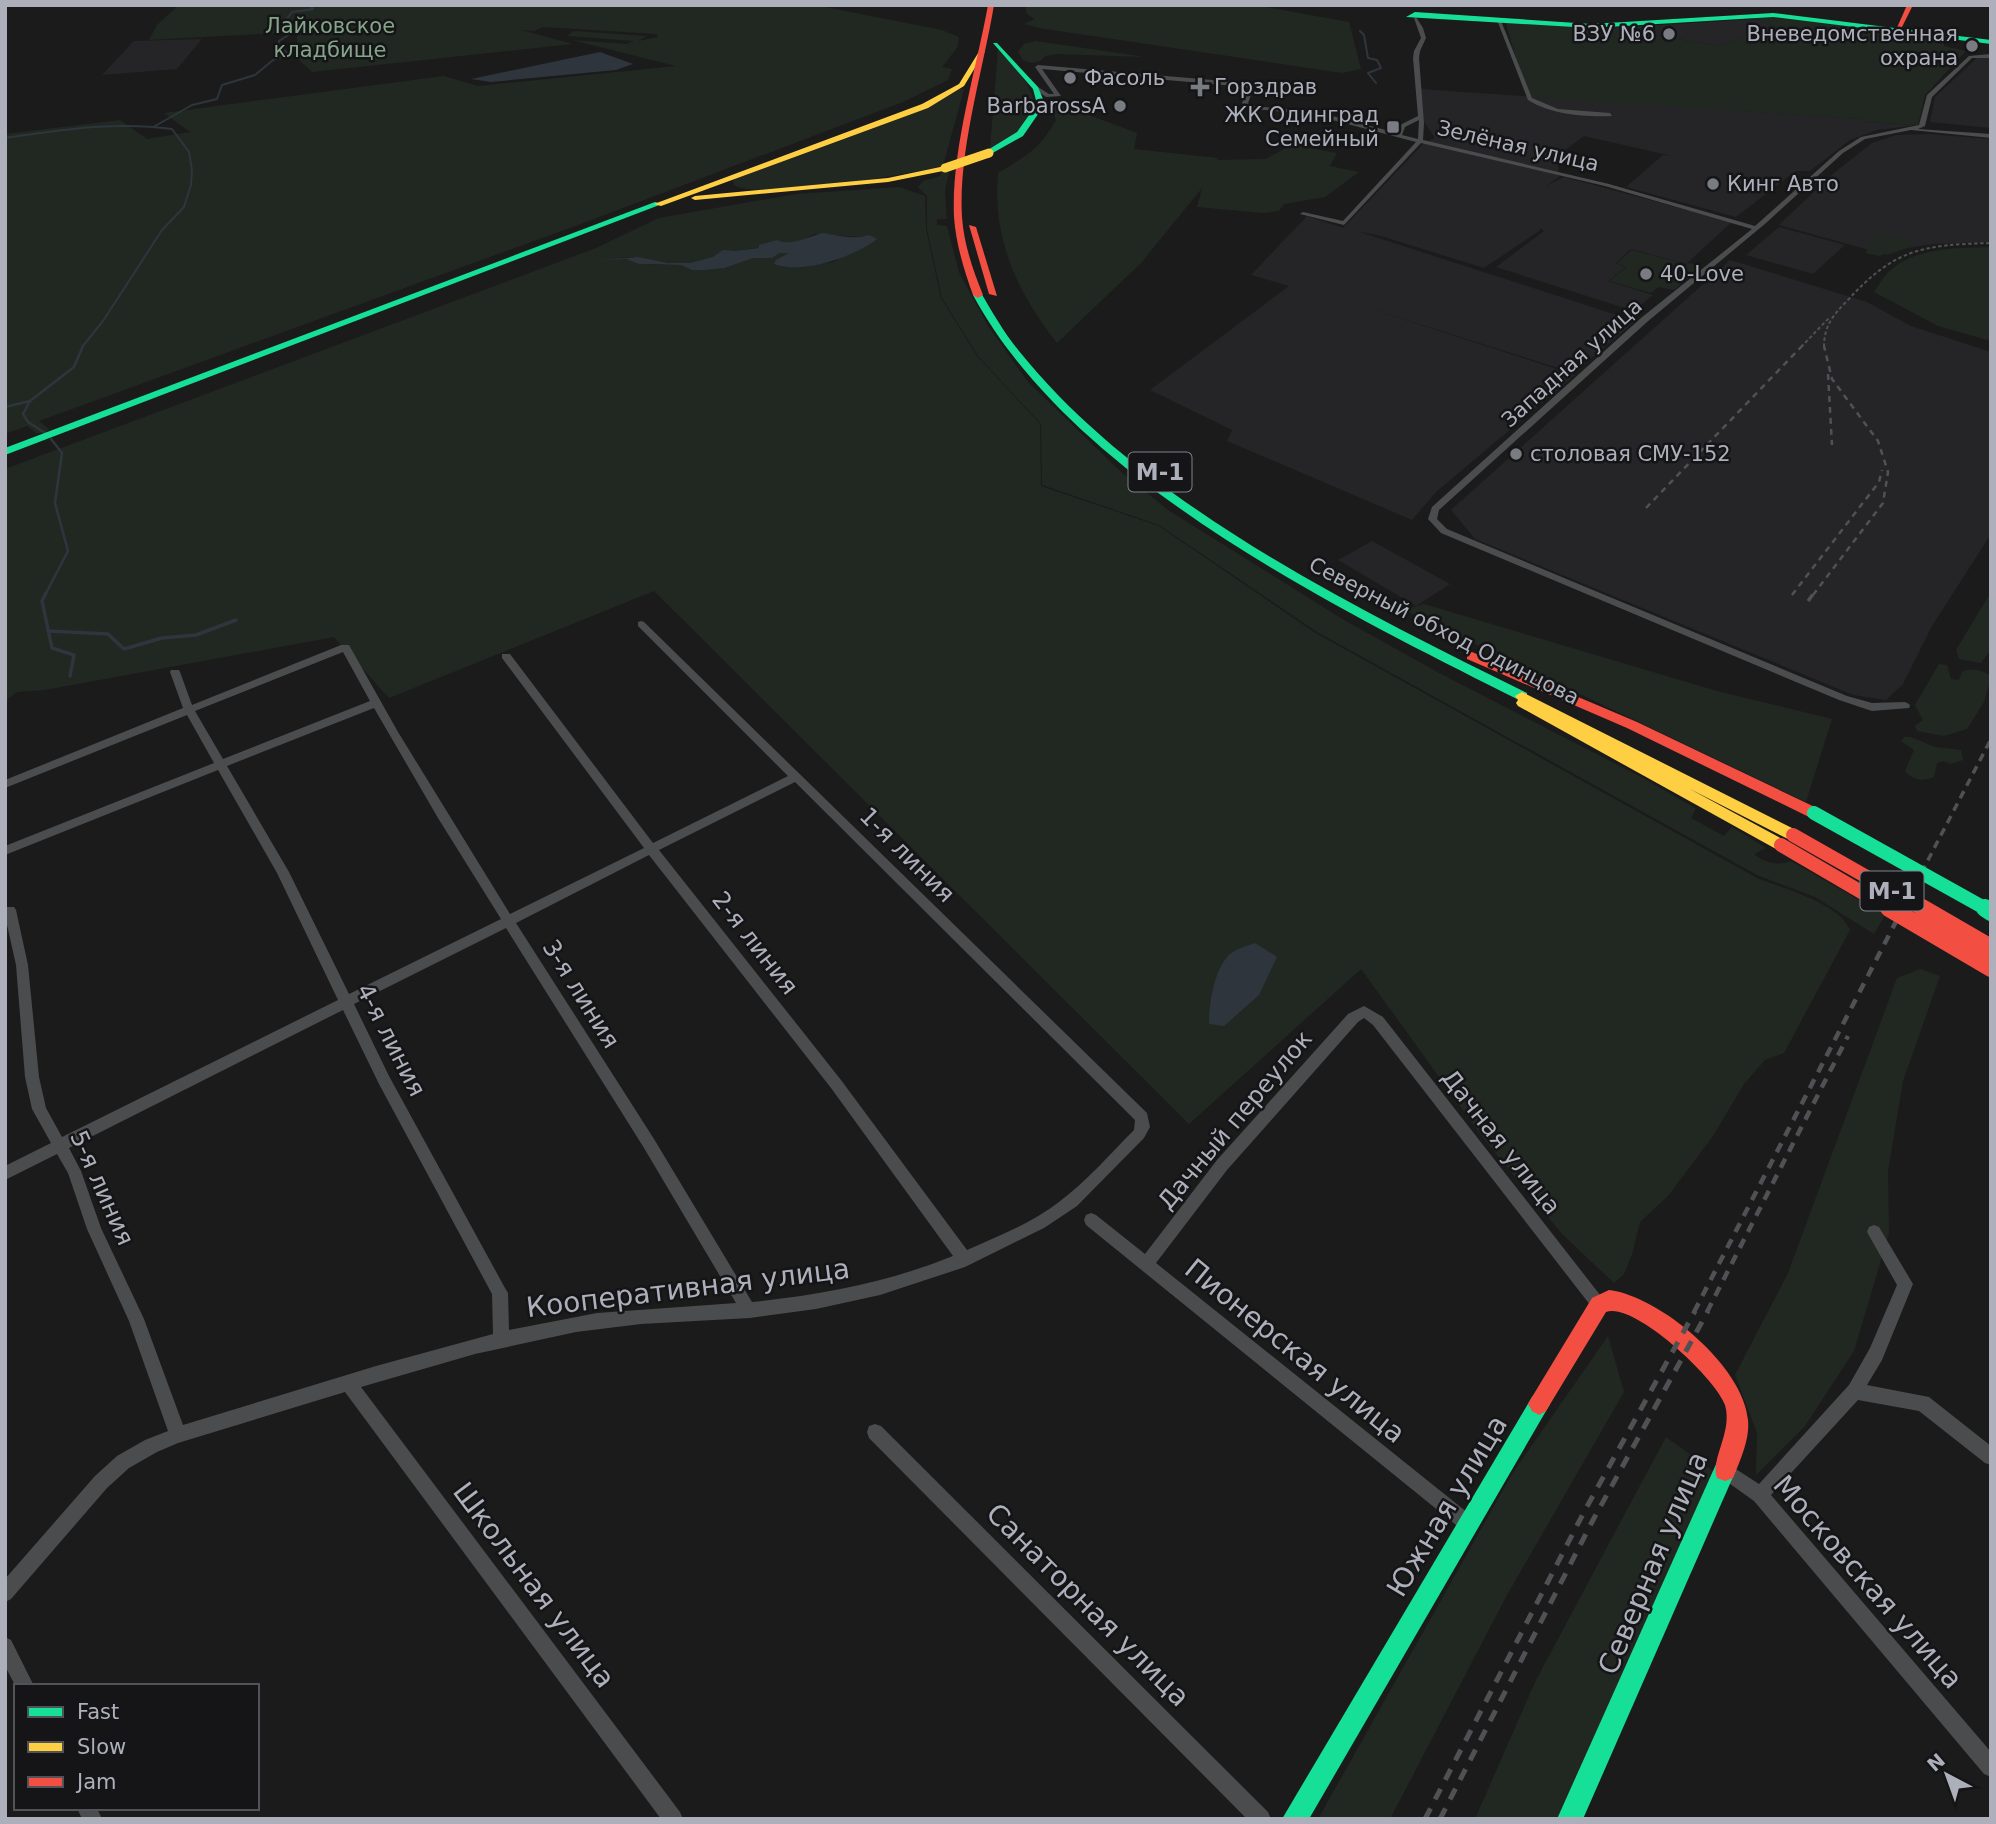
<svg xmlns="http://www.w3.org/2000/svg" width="1996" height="1824" font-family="'DejaVu Sans',sans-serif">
<rect width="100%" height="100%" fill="#1b1b1b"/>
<g fill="#252527">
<path d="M1757,19L1774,25L1721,46L1610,28Z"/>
<path d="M202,39L177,69L102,75L134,41Z"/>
<path d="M1977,58H1991V128L1930,122L1935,97Z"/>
<path d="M1420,89L1861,119L1864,122L1918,125L1877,130L1850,140L1810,171H1796L1789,176L1736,217L1626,187L1663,155L1672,156L1584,136L1557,156L1559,177L1546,186L1564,177L1732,222L1686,264L1631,249L1616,263L1626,267L1608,281L1653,295L1634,311L1496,267L1544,231L1538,225L1541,228L1539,231L1484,268L1381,236L1357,231L1635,321L1574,373L1359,305L1575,375L1436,492L1412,520L1227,441L1232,430L1150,390L1289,286L1251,275L1307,216L1343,228L1423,144L1435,138L1423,120Z"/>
<path d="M1929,134L1991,139V242L1933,244L1908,248L1887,255L1779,225L1834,173L1872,143L1896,135Z"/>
<path d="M1779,227L1845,245L1813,274L1746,255Z"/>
<path d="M1730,260L1867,302L1911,326L1991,352V534L1932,626L1903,684L1886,700L1853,695L1475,539L1451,510Z"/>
<path d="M1372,541L1450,584L1416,606L1338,560Z"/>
</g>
<g fill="#212822" fill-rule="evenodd">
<path d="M179,5H815L942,30L959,37L957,48L942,67L952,69L948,80L903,102L586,222L39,421L49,429L45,433H36L27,426L5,434V134L120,120L147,139L190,132L164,113L444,76L478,86L676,66L572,40L627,44L633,41L567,36L574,31L647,36L638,41L658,37L657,34L543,27L534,31L521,30L573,44L312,72L297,58V32L149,40L157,25Z"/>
<path d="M1025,5H1255L1349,22L1361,69L1342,73L1039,28L1024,24L1035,19L1027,14Z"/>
<path d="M1774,16L1927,34L1926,40L1944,43V46L1966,51L1925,95L1918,125L1864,122L1861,119L1537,98L1526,95L1506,23L1604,27L1721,46L1773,25L1752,17Z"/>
<path d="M1036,41L1139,56L1142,57L1057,54L1045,56C1039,64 1032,64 1023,60L1018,52L1024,44Z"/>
<path d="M998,49C1039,93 1055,116 990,148Z"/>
<path d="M960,89H964L943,166C912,174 755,200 734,185L733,181L738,176L929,106Z"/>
<path d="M1062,105L1137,133L1134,149L1218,158L1217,160L1266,159L1291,145L1337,153L1330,166L1359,172L1325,197L1284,204L1279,211L1263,213L1197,207L1202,188L1141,263L1057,343C1017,292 992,238 998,173C1025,157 1041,148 1056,120L1051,106Z"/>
<path d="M950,169L945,190L947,219H937V225L947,226L959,272L988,326L1028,382L1120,471L1168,510L1344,620L1441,674L1647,780L1696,809L1691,818L1724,836L1732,827L1766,848L1754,854C1765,863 1778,866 1791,861L1885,915L1874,934L1815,897L1757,875L1317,632L1159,525L1042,485L1041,424L978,356L942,298L927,229V196L918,187L923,181L940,176L942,170Z"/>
<path d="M899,187L925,196L926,229L941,298L977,356L1040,424L1041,486L1159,526L1314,632L1759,879C1785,889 1839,903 1850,930L1784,1053L1765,1060L1744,1084L1713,1136L1668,1196L1640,1222L1632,1254L1624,1274L1614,1283L1562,1234L1484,1139L1361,969L1189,1124L654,591L389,698L334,637L45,690L17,692L5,701V469L596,248L659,218L796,194ZM814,234L862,237L834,262L783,267L785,258L790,253H780L771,258H753L725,268L705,270H692L681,265H652L618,258C643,254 665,266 690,263C713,259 735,249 760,248V245L777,241C788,247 803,240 814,234Z"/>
<path d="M1879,232L1918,244L1879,256L1865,253Z"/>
<path d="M1991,247V341L1938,326L1874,292C1879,285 1884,275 1891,270C1916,247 1959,248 1991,247Z"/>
<path d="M1632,250L1685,264L1666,281L1688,263L1702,266L1674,290L1658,287L1651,293L1609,281L1627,267L1617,263Z"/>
<path d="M1991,592V649L1981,663L1959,659L1956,650Z"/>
<path d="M1424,604L1717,691L1832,719L1806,802L1404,610Z"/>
<path d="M1939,664L1947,665L1951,679L1959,680L1962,672C1971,667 1984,670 1991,677L1984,702L1967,729L1944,736L1917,731L1915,726L1923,720L1915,705Z"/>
<path d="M1904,737H1911L1935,747L1961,750L1963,760L1951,764L1943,761L1937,763L1934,777C1922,782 1913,780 1905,771L1914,750L1901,741Z"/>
<path d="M1920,969L1940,976L1903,1081L1888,1171L1889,1233L1854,1351L1805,1426L1756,1475L1757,1433L1735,1375L1788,1273L1897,978Z"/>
<path d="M1608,1336L1624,1392L1507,1595L1390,1819H1318L1512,1474Z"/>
<path d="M1666,1437L1716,1473L1562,1819H1475L1536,1680Z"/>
</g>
<g fill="#2e353d">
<path d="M600,52L633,64L616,70L491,82L471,79Z"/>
<path d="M823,233C836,235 855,240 869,235L877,239C854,257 802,275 774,264L776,260L789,253H780L772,258H753L725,268L705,270H692L681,265L639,264L626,259L601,260L638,257L669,263H690L713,257L723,250L735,251L759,248V245L777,240C790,247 809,236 823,233Z"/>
<path d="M1255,943L1277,957L1259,995L1224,1026L1209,1024C1209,1004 1214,970 1229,955C1235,949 1247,946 1255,943Z"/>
</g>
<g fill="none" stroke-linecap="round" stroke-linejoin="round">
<g stroke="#2e353d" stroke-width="2">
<path d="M280,25L278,22L286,20L292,12L313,9L310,5"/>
<path d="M1360,31L1364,35L1368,58L1377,60L1381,68L1368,73L1376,83"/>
<path d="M155,126L192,105L217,99L222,85L255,75L273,60L289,54L278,46L279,41L290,34L280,27"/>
<path d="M5,138C61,130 115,121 172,129L189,152L192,170L191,185L184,207L162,230L103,321L82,347"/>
</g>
<g stroke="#2e353d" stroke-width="2.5">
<path d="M5,407L30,401"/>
<path d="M45,433L28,422L23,414L30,401L74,367L83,346"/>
<path d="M45,595L68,551L55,503L62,453L51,439"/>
</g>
<g stroke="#2e353d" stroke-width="3.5">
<path d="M46,593L42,601L52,648L74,655L70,676"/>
<path d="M48,631L108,634L124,649L162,638L196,635L236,620"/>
</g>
<g fill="#4b4c4e" fill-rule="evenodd">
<path d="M1416,17L1423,28L1426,38L1420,51L1419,58L1424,123L1423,140L1609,184L1755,226L1839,151L1861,137L1919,125L1927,95L1969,56L1991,54V58H1972L1932,97L1925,126L1918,129L1991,134V138L1911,130L1865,139L1843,153L1766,223L1647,322L1439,510L1437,519L1447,529L1847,696L1872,703L1905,702L1909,704L1910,706L1909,708L1872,711L1839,700L1441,533L1428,519L1432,507L1641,318L1752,229L1605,186L1421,143L1344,225L1300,214L1303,212L1343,221L1416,142L1317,116L1248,108L1242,103L1248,88L1246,87L1042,69L1061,96L1046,97L1033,88L1038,87L1049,94H1054L1035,67L1038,65L1247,83L1254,87L1248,103L1252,106L1317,112L1397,133L1400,125L1418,116L1413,58L1414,51L1421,38L1414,18ZM1419,120L1418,139L1402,135L1405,127Z"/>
<path d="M1497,20L1501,21L1532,98L1558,109L1610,113L1612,116C1585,117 1552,115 1528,100Z"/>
<path d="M641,621L644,622L1147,1113L1150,1127L1144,1138L1077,1206L1044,1228L965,1267L880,1295L816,1309L750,1318L641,1324L576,1332L475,1354L361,1387L680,1812L683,1819H661L345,1392L178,1443L157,1452L129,1468L107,1488L11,1599L5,1602V1579L95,1476L117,1456L145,1440L168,1431L129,1321L87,1229L68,1173L57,1154L5,1180V1166L51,1143L32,1109L25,1077L16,965L5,916L6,907H14L16,910L28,965L39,1077L46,1108L62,1137L338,1000L277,873L218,770L5,855V846L214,763L187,715L5,788V780L183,708L170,672L171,670H179L180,672L192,705L341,645H349L398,732L510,914L644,848L502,658V654H510L653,843L788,776L638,626V622ZM343,652L370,701L223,759L195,711ZM374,708L438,818L501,919L349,994L289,872L227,766ZM795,782L1135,1120L1134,1130C1110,1154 1087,1181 1059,1202C1032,1223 998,1236 967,1250L841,1080L659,850ZM649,855L831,1088L953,1256C889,1282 821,1295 752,1302L654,1139L516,923ZM506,928L644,1148L736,1303L597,1313L509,1330L508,1293L505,1288L389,1076L354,1004ZM343,1010L379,1084L492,1294L493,1334L376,1366L183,1425L144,1319L101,1228L81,1171L69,1148Z"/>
<path d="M1364,1006L1383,1017L1604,1300L1607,1305L1604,1310L1599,1313L1594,1310L1373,1025L1364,1018L1358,1022L1227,1170L1156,1263L1473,1517L1476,1523L1473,1529L1467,1532L1461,1529L1086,1225L1084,1220L1086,1215L1091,1213L1096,1215L1145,1254L1217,1160L1348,1014Z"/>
<path d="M1874,1225L1879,1227L1913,1284L1882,1360L1867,1385L1929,1397L1991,1446V1465L1985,1463L1919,1411L1858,1400L1771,1495L1991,1752V1777L1984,1774L1754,1501L1719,1476L1717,1470L1719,1464L1725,1462L1759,1484L1849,1385L1870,1348L1897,1285L1867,1232L1869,1227Z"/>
<path d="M875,1424L881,1426L1268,1812L1271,1819H1247L869,1438L867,1432L869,1426Z"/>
<path d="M5,1637L11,1640L34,1686H16V1687L5,1666Z"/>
<path d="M77,1808H97L102,1819H82Z"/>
</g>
<g fill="#16e098" fill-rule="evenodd">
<path d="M1415,12L1591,24L1773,13L1991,40V44L1773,17L1591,28L1406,17Z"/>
<path d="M993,43H997L1038,87L1045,104L1023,136L989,155L986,151L1017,132L1037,104L1033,89Z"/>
<path d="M655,202L662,204L5,455V448Z"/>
<path d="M975,293H981C993,313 1004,333 1019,351C1141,503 1355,608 1527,693V699H1517C1336,608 1072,479 973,295Z"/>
<path d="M1539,1393L1546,1397L1550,1404L1546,1411L1309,1819H1282L1532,1397Z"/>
<path d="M1725,1459L1733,1462L1736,1470L1583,1819H1557L1717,1462Z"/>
</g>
<g fill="#ffcf43" fill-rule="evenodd">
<path d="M980,50L985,51L964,86L928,108L661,206L654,204L922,104L959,84Z"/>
<path d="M945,166L948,170L888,182L695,200L691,198L695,196L888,178Z"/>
<path d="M1522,692L1798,831L1800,835L1798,839H1788L1688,788L1786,841L1789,845L1781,851L1776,849L1518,706L1516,703L1518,700L1515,696Z"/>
</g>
<g fill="#f24e42" fill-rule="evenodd">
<path d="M988,5H994C983,71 958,151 962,217C964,245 973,270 983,295L978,298L973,295C964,270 956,244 954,217C951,151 976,71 988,5Z"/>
<path d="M1907,5H1913L1901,29L1896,30Z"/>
<path d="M969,225L976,227L997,296L989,294Z"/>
<path d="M1472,652L1637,722L1819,809L1821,813L1819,817H1809L1627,728L1467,659V653Z"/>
<path d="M1609,1290C1660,1296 1744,1367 1748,1420C1750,1439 1740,1461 1733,1478L1725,1481L1717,1478C1710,1459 1733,1432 1725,1405C1716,1378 1633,1301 1606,1312L1546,1411L1539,1415L1532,1411L1528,1404L1532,1397L1592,1298Z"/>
</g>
<g stroke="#505154" stroke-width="2" stroke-dasharray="3.5 2.5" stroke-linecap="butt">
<path d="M1801,347L1829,318"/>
<path d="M1824,347C1824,326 1833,315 1847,301C1895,248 1923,245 1991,243"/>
</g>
<g stroke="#505154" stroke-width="2.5" stroke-dasharray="6 5" stroke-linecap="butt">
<path d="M1828,374L1832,445"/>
<path d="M1646,508L1802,346"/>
<path d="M1792,595L1879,482L1882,470"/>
<path d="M1813,595L1883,503L1888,472L1878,441L1832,379L1824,346"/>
</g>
<g stroke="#505154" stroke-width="3.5" stroke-dasharray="8 6" stroke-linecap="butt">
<path d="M1808,601L1814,593"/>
<path d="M1902,910L1991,739"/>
</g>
<g stroke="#505154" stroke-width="4.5" stroke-dasharray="10 8" stroke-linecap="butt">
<path d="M1694,1312L1903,908"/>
<path d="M1707,1312L1848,1036"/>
</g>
<g stroke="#505154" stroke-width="5" stroke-dasharray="12 10" stroke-linecap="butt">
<path d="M1425,1819L1584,1512L1695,1311"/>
<path d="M1440,1819L1593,1520L1708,1311"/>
</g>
<path stroke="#16e098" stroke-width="14" d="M1814,813L1988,910"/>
<path stroke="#16e098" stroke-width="18" d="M1985,908L1991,912"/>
<path stroke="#ffcf43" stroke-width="9" d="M945,168L989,153"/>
<g stroke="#f24e42" stroke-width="14">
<path d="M1793,835L1925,910"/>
<path d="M1781,845L1892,910"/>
</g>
<g stroke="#f24e42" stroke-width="18">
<path d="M1889,908L1991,968"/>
<path d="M1922,908L1991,948"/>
</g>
</g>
<g fill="#7a7c83" stroke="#151517" stroke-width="2.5">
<circle cx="1669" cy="34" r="7"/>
<circle cx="1972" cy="46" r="7"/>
<circle cx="1070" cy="78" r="7"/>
<path d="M1196.5 76.5h7v7h7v7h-7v7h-7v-7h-7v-7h7z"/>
<circle cx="1120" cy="106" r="7"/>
<rect x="1386" y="120" width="14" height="14" rx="3.5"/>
<circle cx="1713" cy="184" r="7"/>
<circle cx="1646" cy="274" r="7"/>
<circle cx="1516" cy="454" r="7"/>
</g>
<g text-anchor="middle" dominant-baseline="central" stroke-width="5" stroke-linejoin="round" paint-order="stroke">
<g font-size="21" fill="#85a589" stroke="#151517">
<text x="330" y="26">Лайковское<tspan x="330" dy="24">кладбище</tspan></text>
</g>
<g font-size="21" fill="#adb0bb" stroke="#151517" text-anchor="start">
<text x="1655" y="34" text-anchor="end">ВЗУ №6</text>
<text x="1958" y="34" text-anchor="end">Вневедомственная<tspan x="1958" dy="24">охрана</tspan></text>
<text x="1084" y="78">Фасоль</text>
<text x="1214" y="87">Горздрав</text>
<text x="1106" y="106" text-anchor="end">BarbarossA</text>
<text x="1379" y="115" text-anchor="end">ЖК Одинград<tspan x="1379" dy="24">Семейный</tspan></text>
<text x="1727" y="184">Кинг Авто</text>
<text x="1660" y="274">40-Love</text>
<text x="1530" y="454">столовая СМУ-152</text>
</g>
<g font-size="21" fill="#adb0bb" stroke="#151517">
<text transform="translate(1518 146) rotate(13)">Зелёная улица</text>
<text transform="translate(1572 363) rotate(-42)">Западная улица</text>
<text transform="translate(1444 631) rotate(27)">Северный обход Одинцова</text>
</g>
<g fill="#151517" stroke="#7f828a" stroke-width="2">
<rect x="1128.5" y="452.5" width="63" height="39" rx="5"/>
<rect x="1860.5" y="871.5" width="63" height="39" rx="5"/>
</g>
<g font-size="23" font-weight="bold" fill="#adb0bb">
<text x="1160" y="472">М-1</text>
<text x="1892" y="891">М-1</text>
</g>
<g font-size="24" fill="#adb0bb" stroke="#151517">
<text transform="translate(907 855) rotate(45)">1-я линия</text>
<text transform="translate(755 943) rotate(52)">2-я линия</text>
<text transform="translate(581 994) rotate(58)">3-я линия</text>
<text transform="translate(391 1040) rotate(63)">4-я линия</text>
<text transform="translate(1235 1120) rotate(-50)">Дачный переулок</text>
<text transform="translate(1501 1142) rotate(52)">Дачная улица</text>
<text transform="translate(102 1188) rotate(66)">5-я линия</text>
</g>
<g font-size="28" fill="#adb0bb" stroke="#151517">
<text transform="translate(688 1288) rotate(-7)">Кооперативная улица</text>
<text transform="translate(1295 1351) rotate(39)">Пионерская улица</text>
<text transform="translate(1447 1506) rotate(-59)">Южная улица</text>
<text transform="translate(1653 1563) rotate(-67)">Северная улица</text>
<text transform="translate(1868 1582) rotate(49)">Московская улица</text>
<text transform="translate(534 1585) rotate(53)">Школьная улица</text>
<text transform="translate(1088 1605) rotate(45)">Санаторная улица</text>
</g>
</g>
<rect width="1996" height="1824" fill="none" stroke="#adb0bb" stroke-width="14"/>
<rect x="14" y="1684" width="245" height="126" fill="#151517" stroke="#525359" stroke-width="2"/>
<rect x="28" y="1707" width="35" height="10" fill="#16e098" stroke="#525359" stroke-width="2"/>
<text x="77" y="1719" font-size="21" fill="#adb0bb">Fast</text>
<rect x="28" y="1742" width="35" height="10" fill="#ffcf43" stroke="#525359" stroke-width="2"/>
<text x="77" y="1754" font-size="21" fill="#adb0bb">Slow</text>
<rect x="28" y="1777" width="35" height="10" fill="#f24e42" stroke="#525359" stroke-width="2"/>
<text x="77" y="1789" font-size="21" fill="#adb0bb">Jam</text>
<g transform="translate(1947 1775) rotate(319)" stroke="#151517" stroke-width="5" paint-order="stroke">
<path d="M0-5L12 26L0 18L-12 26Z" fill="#adb0bb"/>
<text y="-10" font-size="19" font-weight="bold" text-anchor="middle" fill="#adb0bb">N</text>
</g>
</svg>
